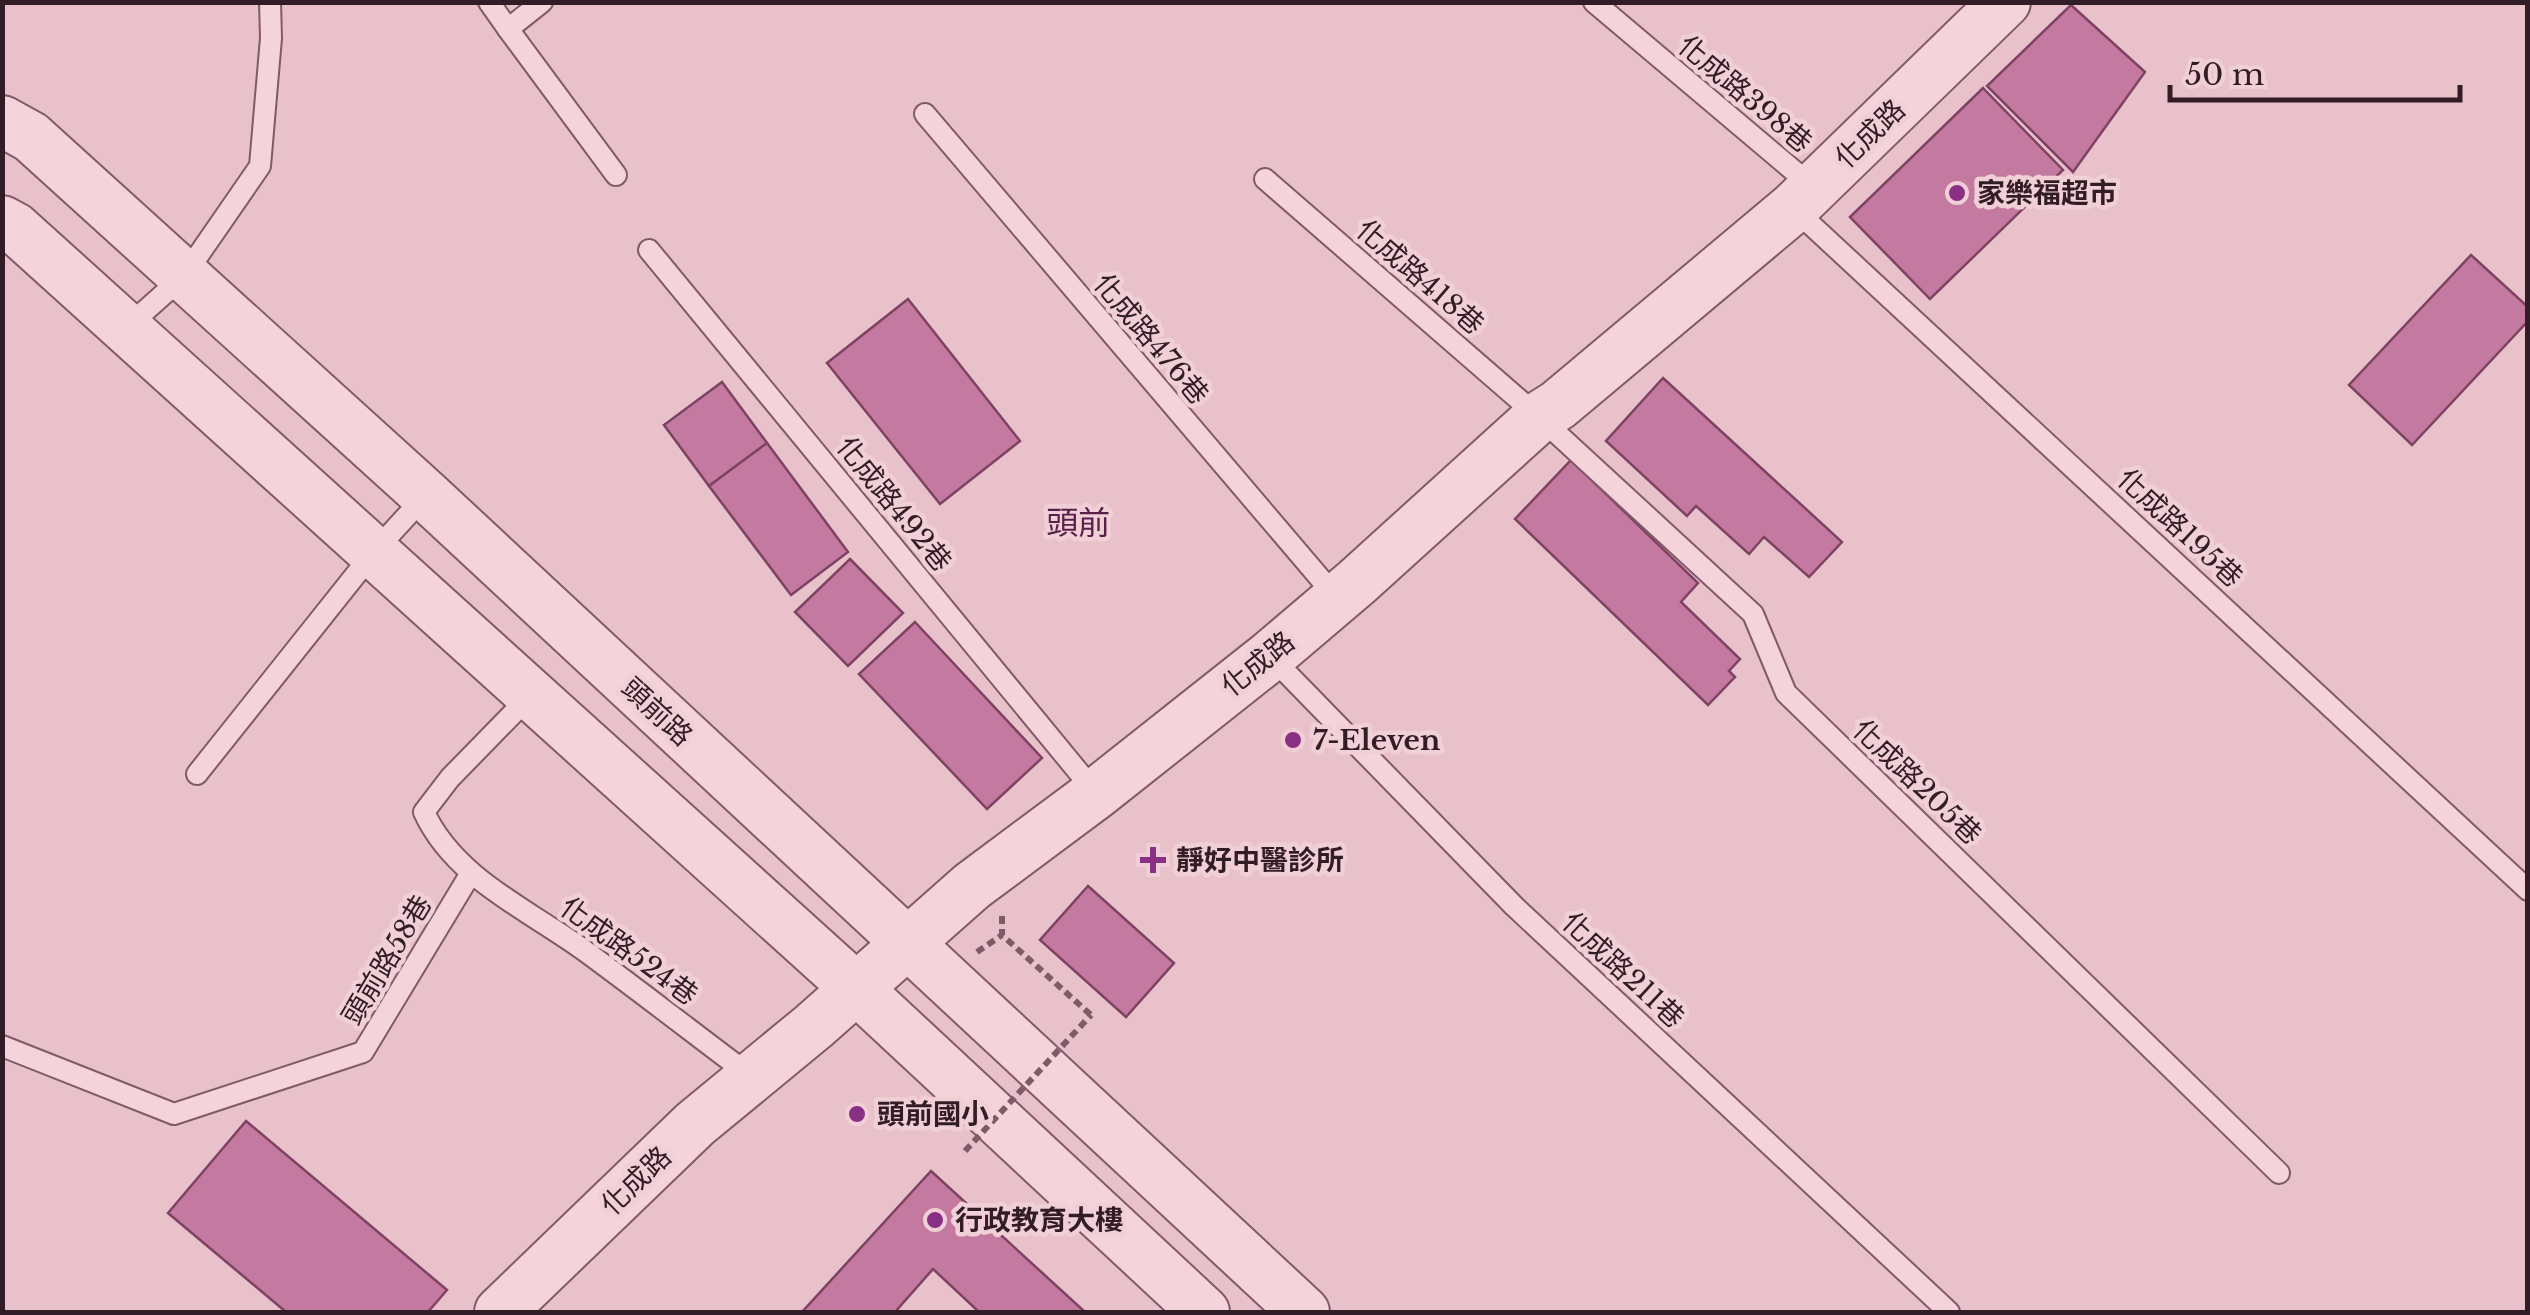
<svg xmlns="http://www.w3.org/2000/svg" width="2530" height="1315" font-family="'Libre Baskerville','Noto Sans TC',serif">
<rect width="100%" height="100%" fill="#e9c1ca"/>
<g fill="#c47aa0" stroke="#7e4262" stroke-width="2.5">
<path d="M2071,5L2145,72L2073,172L1987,86Z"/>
<path d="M1983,88L2063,170L1930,299L1850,217Z"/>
<path d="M2471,255L2528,307V321L2412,445L2349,385Z"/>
<path d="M908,299L1020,441L940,504L827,363Z"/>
<path d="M1663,378L1842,542L1809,577L1764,537L1749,554L1696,506L1687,516L1606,441Z"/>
<path d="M722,382L767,443L709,486L664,425Z"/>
<path d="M767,443L848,552L791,595L709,486Z"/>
<path d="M1571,460L1698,583L1681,602L1740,659L1729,671L1735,677L1708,705L1515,519Z"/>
<path d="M850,559L903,613L848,666L795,612Z"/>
<path d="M915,622L1042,758L987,809L859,674Z"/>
<path d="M1088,886L1174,963L1126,1017L1040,940Z"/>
<path d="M246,1121L447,1290L428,1312H286L168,1213Z"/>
<path d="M931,1171L1085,1312H979L933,1269L895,1312H802Z"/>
</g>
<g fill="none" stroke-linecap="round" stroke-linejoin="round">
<g stroke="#815a69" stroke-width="24">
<g id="service">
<path d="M489,2L508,29L542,2"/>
<path d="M1594,2L1813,187"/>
<path d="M508,29L616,175"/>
<path d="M925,114L1336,597"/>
<path d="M1265,179L1539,417L1753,614L1786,693L2279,1173"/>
<path d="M1793,208L2528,890"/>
<path d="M649,250L1095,792"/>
<path d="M127,327L184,276L260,166L271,38L270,2"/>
<path d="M1271,657L1514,906L1949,1312"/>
<path d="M531,695L450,778L424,812C454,878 529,910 585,951C641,992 696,1035 752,1077"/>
<path d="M197,774L373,553L426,495"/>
<path d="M2,1046L174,1114L363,1052L471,873"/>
</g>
</g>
<g stroke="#815a69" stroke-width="54">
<g id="tertiary">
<path d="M2,121L31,137L426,495L1304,1312"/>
<path d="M2,221L15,228L857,989L1204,1312"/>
<path d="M500,1312L695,1124L814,1026L972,886L1097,793L1270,656L1357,582L1539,417L1558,405L1793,208L2005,2"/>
</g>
</g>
<g stroke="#815a69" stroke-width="6" stroke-dasharray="8 5" stroke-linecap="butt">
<path d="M1002,916V935L1091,1015"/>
<path d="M977,952L1002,935"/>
</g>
<use href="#service" stroke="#f5d3da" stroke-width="20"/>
<use href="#tertiary" stroke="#f5d3da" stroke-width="50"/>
<path stroke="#815a69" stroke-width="6" stroke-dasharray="8 5" stroke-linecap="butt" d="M965,1151L1091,1015"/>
</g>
<g fill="#8a3084" stroke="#f1cfd7" stroke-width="4">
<circle cx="1957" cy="193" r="10"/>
<circle cx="1293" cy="740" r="10"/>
<path d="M1148 845h10v10h10v10h-10v10h-10v-10h-10v-10h10z"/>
<circle cx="857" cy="1114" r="10"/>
<circle cx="935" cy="1220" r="10"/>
</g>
<g text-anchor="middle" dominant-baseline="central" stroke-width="9" stroke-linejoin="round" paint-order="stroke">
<g font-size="28" fill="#321d26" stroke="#f1cfd7">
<text transform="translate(1745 94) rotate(40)">化成路398巷</text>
<text transform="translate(1870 134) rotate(-44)">化成路</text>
<text transform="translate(1420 277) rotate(41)">化成路418巷</text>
<text transform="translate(1151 339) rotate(50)">化成路476巷</text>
<text transform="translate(894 504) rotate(51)">化成路492巷</text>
<text transform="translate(2180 528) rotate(43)">化成路195巷</text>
<text transform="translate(1258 664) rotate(-39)">化成路</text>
<text transform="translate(657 712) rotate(43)">頭前路</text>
<text transform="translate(1917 782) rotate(44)">化成路205巷</text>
<text transform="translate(629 951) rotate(36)">化成路524巷</text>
<text transform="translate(387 960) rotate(-59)">頭前路58巷</text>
<text transform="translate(1623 970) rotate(43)">化成路211巷</text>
<text transform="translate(636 1181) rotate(-44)">化成路</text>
</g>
<g font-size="28" font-weight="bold" fill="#321d26" stroke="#f1cfd7" text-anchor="start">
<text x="1977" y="193">家樂福超市</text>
<text x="1313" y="740">7-Eleven</text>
<text x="1176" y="860">靜好中醫診所</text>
<text x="877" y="1114">頭前國小</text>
<text x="955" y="1220">行政教育大樓</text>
</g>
<g font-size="32" fill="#5a204a" stroke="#f1cfd7">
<text x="1078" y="523">頭前</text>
</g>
</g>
<rect width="2530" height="1315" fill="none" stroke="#321d26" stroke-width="10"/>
<path d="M2170 85v15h290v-15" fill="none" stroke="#321d26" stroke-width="5"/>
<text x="2185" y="85" font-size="30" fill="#321d26" stroke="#f1cfd7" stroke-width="8" paint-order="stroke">50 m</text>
</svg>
